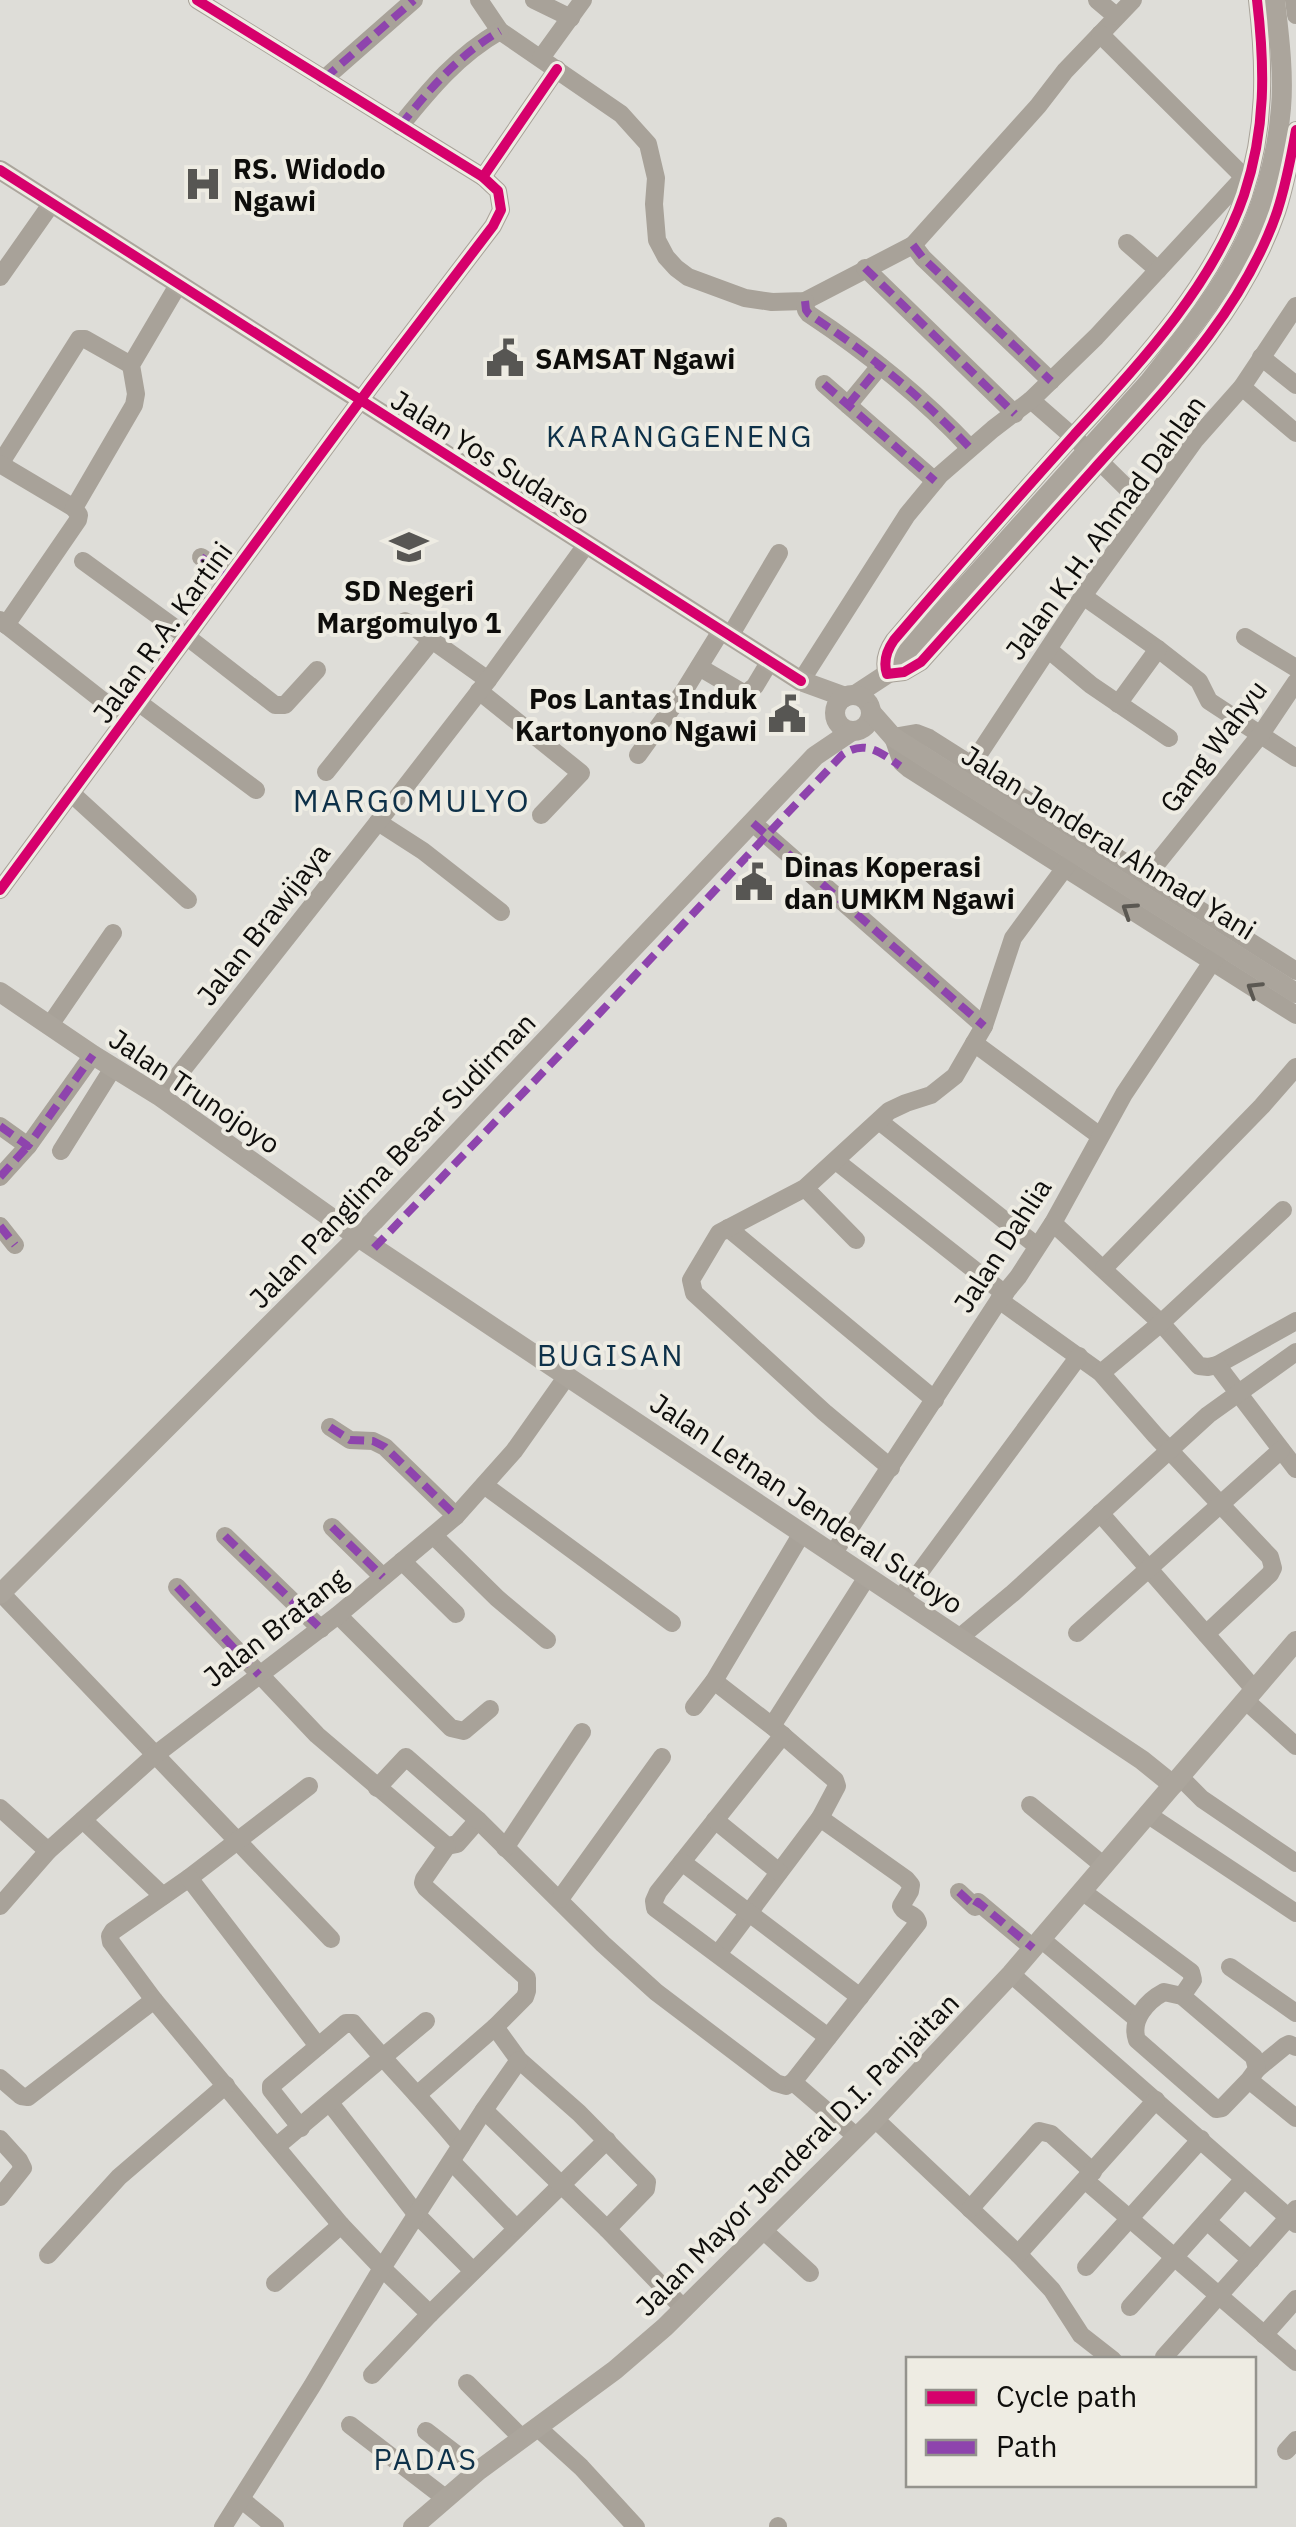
<svg xmlns="http://www.w3.org/2000/svg" width="1296" height="2527" font-family="'IBM Plex Sans',sans-serif">
<rect width="100%" height="100%" fill="#deddd8"/>
<g fill="none" stroke-linecap="round" stroke-linejoin="round">
<g stroke="#a8a299" stroke-width="18">
<path d="M479,0L500,31L621,114L648,144L656,178L654,204L657,240L666,257L676,268L688,277L745,298L772,302L805,301L913,245L1038,106L1065,71L1133,0"/>
<path d="M534,0L571,18"/>
<path d="M1097,0L1116,16"/>
<path d="M1257,0C1265,68 1266,129 1244,195C1213,286 1138,365 1074,435C1013,503 953,571 894,640C887,650 883,662 887,674L904,672L921,662C979,598 1036,534 1093,470C1163,392 1242,313 1277,212C1286,185 1291,158 1296,130"/>
<path d="M1294,0L1296,15"/>
<path d="M1100,34L1244,177"/>
<path d="M541,58L583,0"/>
<path d="M324,79L414,0"/>
<path d="M400,126C430,89 458,55 500,31"/>
<path d="M483,177L557,69"/>
<path d="M1127,243L1158,270"/>
<path d="M913,245L923,258L1051,381"/>
<path d="M865,268L1015,414"/>
<path d="M0,277L52,203"/>
<path d="M805,301L806,310L809,314C868,353 922,397 970,448"/>
<path d="M1261,357L1296,385"/>
<path d="M824,384L935,481"/>
<path d="M1242,387L1296,433"/>
<path d="M1031,400L1087,449L1146,507"/>
<path d="M848,405L880,366"/>
<path d="M0,464L79,339H85L131,365"/>
<path d="M0,464L74,508"/>
<path d="M201,557L230,577"/>
<path d="M83,561L186,636L275,705H285L317,670"/>
<path d="M1083,596L1158,649L1199,681L1209,701L1296,758"/>
<path d="M0,620L126,719"/>
<path d="M405,621L488,680"/>
<path d="M6,625L78,520L79,515L74,508L134,405L136,394L131,365L178,285"/>
<path d="M730,636L779,553"/>
<path d="M1245,637L1296,668"/>
<path d="M1049,650L1091,685L1169,738"/>
<path d="M699,667L745,694L755,686L770,661"/>
<path d="M801,681L907,515L940,475L993,429L1031,400L1096,337L1244,177L1248,178"/>
<path d="M479,691L581,773L541,815"/>
<path d="M138,702L256,790"/>
<path d="M1118,704L1158,649"/>
<path d="M638,755L684,691L721,631"/>
<path d="M326,772L432,640"/>
<path d="M965,775L1083,596L1195,440L1242,387L1296,306"/>
<path d="M71,793L188,900"/>
<path d="M378,822L423,851L501,912"/>
<path d="M753,823L984,1026"/>
<path d="M1141,883L1261,734L1296,682"/>
<path d="M0,890L371,386L493,226L501,210L498,191L483,177L197,0"/>
<path d="M1296,971L929,738L916,733L893,737L902,763L909,769L1296,1015"/>
<path d="M50,1025L113,933"/>
<path d="M974,1043L1100,1136"/>
<path d="M161,1097L378,822L488,680L586,545"/>
<path d="M879,1121L1037,1246"/>
<path d="M0,1126L28,1146L93,1055"/>
<path d="M61,1151L113,1068"/>
<path d="M836,1161L1005,1294"/>
<path d="M0,1177L28,1146"/>
<path d="M805,1188L856,1240"/>
<path d="M1053,1223L1161,1323L1199,1366L1208,1367L1217,1365L1296,1321"/>
<path d="M0,1226L15,1245"/>
<path d="M728,1228L935,1400"/>
<path d="M1104,1268L1262,1106L1296,1067"/>
<path d="M999,1300L1101,1373L1155,1435L1270,1557L1273,1568L1270,1574L1206,1634"/>
<path d="M1217,1365L1296,1469"/>
<path d="M1101,1373L1161,1323L1283,1210"/>
<path d="M330,1427L350,1440L373,1441L385,1447L456,1516"/>
<path d="M891,1468L824,1412L694,1293L691,1280L719,1233L805,1188L889,1111L906,1103L931,1095L955,1076L984,1026L1013,938L1070,861"/>
<path d="M484,1485L672,1623"/>
<path d="M1100,1513L1254,1689"/>
<path d="M332,1527L383,1577"/>
<path d="M225,1536L321,1629"/>
<path d="M434,1536L497,1598L547,1640"/>
<path d="M833,1554L999,1300L1018,1277L1053,1223L1124,1094L1218,953"/>
<path d="M402,1561L456,1614"/>
<path d="M177,1587L317,1735L447,1846L457,1844L478,1820L603,1944L656,1992L776,2083L786,2086L793,2082L857,2137"/>
<path d="M1,1593L331,1939"/>
<path d="M900,1599L1079,1356"/>
<path d="M338,1615L451,1728L464,1731L490,1709"/>
<path d="M1077,1633L1281,1450"/>
<path d="M959,1638L1013,1593L1208,1415L1296,1352"/>
<path d="M714,1681L772,1726L835,1780L837,1786L820,1818L718,1954"/>
<path d="M1245,1700L1296,1746"/>
<path d="M694,1707L714,1681L802,1533"/>
<path d="M772,1726L867,1577"/>
<path d="M783,1735L658,1892L654,1901L655,1908L828,2037"/>
<path d="M1180,1777L1202,1799L1296,1863"/>
<path d="M309,1786L189,1878L113,1931L110,1936L111,1942L154,2000L341,2225L382,2268L430,2314L607,2140"/>
<path d="M377,1788L406,1757L478,1820"/>
<path d="M1030,1805L1104,1866"/>
<path d="M0,1808L48,1851"/>
<path d="M1147,1814L1296,1913"/>
<path d="M83,1820L163,1896"/>
<path d="M715,1820L779,1872"/>
<path d="M447,1846L424,1879L423,1883L426,1888L527,1978V1991L525,1997L495,2027"/>
<path d="M505,1848L582,1732"/>
<path d="M682,1862L860,1997"/>
<path d="M189,1878L318,2046"/>
<path d="M1082,1891L1191,1972L1193,1980L1182,1996"/>
<path d="M959,1892L975,1907L978,1902L1033,1948"/>
<path d="M560,1899L662,1757"/>
<path d="M0,1906L48,1851L155,1755L338,1615L456,1516L514,1451L567,1376"/>
<path d="M1041,1939L1137,2019"/>
<path d="M1230,1967L1296,2013"/>
<path d="M1011,1974L1296,2224"/>
<path d="M1257,2069L1285,2046L1289,2044L1296,2047"/>
<path d="M0,2078L21,2096L28,2097L154,2000"/>
<path d="M1249,2080L1222,2108L1216,2109L1137,2040C1130,2020 1147,2001 1164,1992L1182,1996L1254,2057L1257,2069L1249,2080L1296,2118"/>
<path d="M793,2082L918,1923C916,1913 904,1915 901,1906L910,1891L911,1885L906,1879L820,1818"/>
<path d="M417,2095L495,2027L519,2060L579,2113L647,2182L646,2189L607,2229"/>
<path d="M330,2103L417,2215L473,2271"/>
<path d="M484,2110L607,2229L684,2309"/>
<path d="M875,2119L1018,2254L1052,2290L1081,2335L1113,2360"/>
<path d="M301,2128L271,2090V2086L346,2023H353C388,2065 427,2104 461,2146"/>
<path d="M0,2139L19,2160L23,2168L0,2197"/>
<path d="M277,2146L426,2021"/>
<path d="M452,2162L516,2228"/>
<path d="M1086,2181L1296,2362"/>
<path d="M970,2209L1039,2131L1051,2134L1093,2172"/>
<path d="M1207,2221L1251,2260"/>
<path d="M764,2231L810,2273"/>
<path d="M1018,2254L1156,2100"/>
<path d="M48,2255L119,2177L226,2085"/>
<path d="M1086,2267L1201,2139"/>
<path d="M275,2283L341,2225"/>
<path d="M1130,2307L1244,2179"/>
<path d="M1264,2335L1296,2299"/>
<path d="M1164,2357L1296,2209"/>
<path d="M372,2375L430,2314"/>
<path d="M467,2383L522,2438"/>
<path d="M350,2425L445,2498"/>
<path d="M537,2427L581,2467L636,2527"/>
<path d="M426,2431L478,2471"/>
<path d="M1286,2451L1296,2440"/>
<path d="M242,2500L275,2527"/>
<path d="M778,2526V2527"/>
<path d="M223,2527L312,2386L382,2268L484,2110L519,2060"/>
</g>
<g stroke="#aba59c" stroke-width="20">
<path d="M0,170L801,681L845,697"/>
<path d="M855,695L887,674L1149,382C1180,342 1214,301 1238,256C1262,212 1277,158 1281,108C1284,73 1279,35 1275,0"/>
<circle cx="853" cy="713" r="18"/>
<path d="M871,712L893,737L1296,993"/>
<path d="M0,992L93,1055L161,1097L358,1237L1142,1760L1173,1785"/>
<path d="M0,1594L374,1221L815,756L852,731"/>
<path d="M413,2527L478,2471L615,2370L665,2327L875,2119L1011,1974L1296,1641"/>
</g>
<g stroke="#8e44ad" stroke-width="8" stroke-dasharray="15 8" stroke-linecap="butt">
<path d="M324,79L414,0"/>
<path d="M400,126C430,89 458,55 500,31"/>
<path d="M913,245L923,258L1051,381"/>
<path d="M865,268L1015,414"/>
<path d="M805,301L806,310L809,314C868,353 922,397 970,448"/>
<path d="M824,384L935,481"/>
<path d="M848,405L880,366"/>
<path d="M201,557L230,577"/>
<path d="M753,823L984,1026"/>
<path d="M0,1126L28,1146L93,1055"/>
<path d="M0,1177L28,1146"/>
<path d="M0,1226L15,1245"/>
<path d="M374,1248L596,1017L842,755C865,739 880,752 900,766"/>
<path d="M330,1427L350,1440L373,1441L385,1447L456,1516"/>
<path d="M332,1527L383,1577"/>
<path d="M225,1536L321,1629"/>
<path d="M177,1587L259,1675"/>
<path d="M959,1892L975,1907L978,1902L1033,1948"/>
</g>
<g stroke="#eeece3" stroke-width="16">
<g id="cycleway">
<path d="M1257,0C1265,68 1266,129 1244,195C1213,286 1138,365 1074,435C1013,503 953,571 894,640C887,650 883,662 887,674L904,672L921,662C979,598 1036,534 1093,470C1163,392 1242,313 1277,212C1286,185 1291,158 1296,130"/>
<path d="M0,170L801,681"/>
<path d="M483,177L557,69"/>
<path d="M0,890L371,386L493,226L501,210L498,191L483,177L197,0"/>
</g>
</g>
<use href="#cycleway" stroke="#d6006c" stroke-width="10"/>
</g>
<defs><path id="oneway-chevron" d="M-2-3.5L2.5 0L-2 3.5" fill="none" stroke-width="1.6" stroke-linecap="round" stroke-linejoin="round" transform="scale(2.5)"/></defs>
<g stroke="#5b5852">
<use href="#oneway-chevron" transform="translate(1129 910) rotate(-147)"/>
<use href="#oneway-chevron" transform="translate(1254 989) rotate(-148)"/>
</g>
<defs>
<g id="hospital-bare" transform="scale(3)"><path d="M-5-5h3v3.5h4V-5h3V5h-3V1.5h-4V5h-3Z" fill="#575653" stroke="#eeece3" stroke-width="2.5" paint-order="stroke"/></g>
<g id="civic-bare" transform="scale(3)"><path d="M-.6-6.5H3V-4.5H.6V-3L4-1V1h2V6H-6V1h2V-1L-.6-3ZM-1.2 2.5V6h2.4V2.5Z" fill="#575653" stroke="#eeece3" stroke-width="2.5" paint-order="stroke"/></g>
<g id="school-bare" transform="scale(3)"><path d="M0-5L7-2L0 1L-7-2ZM-4 1L0 2.5L4 1V4Q0 6-4 4Z" fill="#575653" stroke="#eeece3" stroke-width="2.5" paint-order="stroke"/></g>
</defs>
<g fill-rule="evenodd">
<use href="#hospital-bare" x="203" y="184"/>
<use href="#civic-bare" x="505" y="358"/>
<use href="#school-bare" x="409" y="547"/>
<use href="#civic-bare" x="787" y="714"/>
<use href="#civic-bare" x="754" y="882"/>
</g>
<g text-anchor="middle" dominant-baseline="central" stroke-width="8" stroke-linejoin="round" paint-order="stroke">
<g font-size="28" font-weight="bold" fill="#0e0d0b" stroke="#eeece3" text-anchor="start">
<text x="233" y="168">RS. Widodo<tspan x="233" dy="32">Ngawi</tspan></text>
<text x="535" y="358">SAMSAT Ngawi</text>
<text x="409" y="590" text-anchor="middle">SD Negeri<tspan x="409" dy="32">Margomulyo 1</tspan></text>
<text x="757" y="698" text-anchor="end">Pos Lantas Induk<tspan x="757" dy="32">Kartonyono Ngawi</tspan></text>
<text x="784" y="866">Dinas Koperasi<tspan x="784" dy="32">dan UMKM Ngawi</tspan></text>
</g>
<g font-size="28" fill="#0e0d0b" stroke="#eeece3">
<text transform="translate(491 457) rotate(32)">Jalan Yos Sudarso</text>
<text transform="translate(1105 527) rotate(-54)">Jalan K.H. Ahmad Dahlan</text>
<text transform="translate(162 632) rotate(-54)">Jalan R.A. Kartini</text>
<text transform="translate(1213 746) rotate(-53)">Gang Wahyu</text>
<text transform="translate(1109 842) rotate(32)">Jalan Jenderal Ahmad Yani</text>
<text transform="translate(263 924) rotate(-52)">Jalan Brawijaya</text>
<text transform="translate(195 1091) rotate(34)">Jalan Trunojoyo</text>
<text transform="translate(392 1160) rotate(-46)">Jalan Panglima Besar Sudirman</text>
<text transform="translate(1002 1245) rotate(-57)">Jalan Dahlia</text>
<text transform="translate(807 1503) rotate(34)">Jalan Letnan Jenderal Sutoyo</text>
<text transform="translate(275 1627) rotate(-38)">Jalan Bratang</text>
<text transform="translate(797 2154) rotate(-45)">Jalan Mayor Jenderal D.I. Panjaitan</text>
</g>
<g font-size="30" letter-spacing="2.5" fill="#0e3149" stroke="#eeece3">
<text x="680" y="435">KARANGGENENG</text>
<text x="611" y="1354">BUGISAN</text>
<text x="426" y="2458">PADAS</text>
</g>
<g font-size="32" letter-spacing="2.5" fill="#0e3149" stroke="#eeece3">
<text x="412" y="800">MARGOMULYO</text>
</g>
</g>
<rect x="906" y="2357" width="350" height="130" fill="#eeece3" stroke="#94938d" stroke-width="2.5"/>
<rect x="926" y="2390" width="50" height="15" fill="#d6006c" stroke="#94938d" stroke-width="2.5"/>
<text x="996" y="2407" font-size="30" fill="#0e0d0b">Cycle path</text>
<rect x="926" y="2440" width="50" height="15" fill="#8e44ad" stroke="#94938d" stroke-width="2.5"/>
<text x="996" y="2457" font-size="30" fill="#0e0d0b">Path</text>
</svg>
